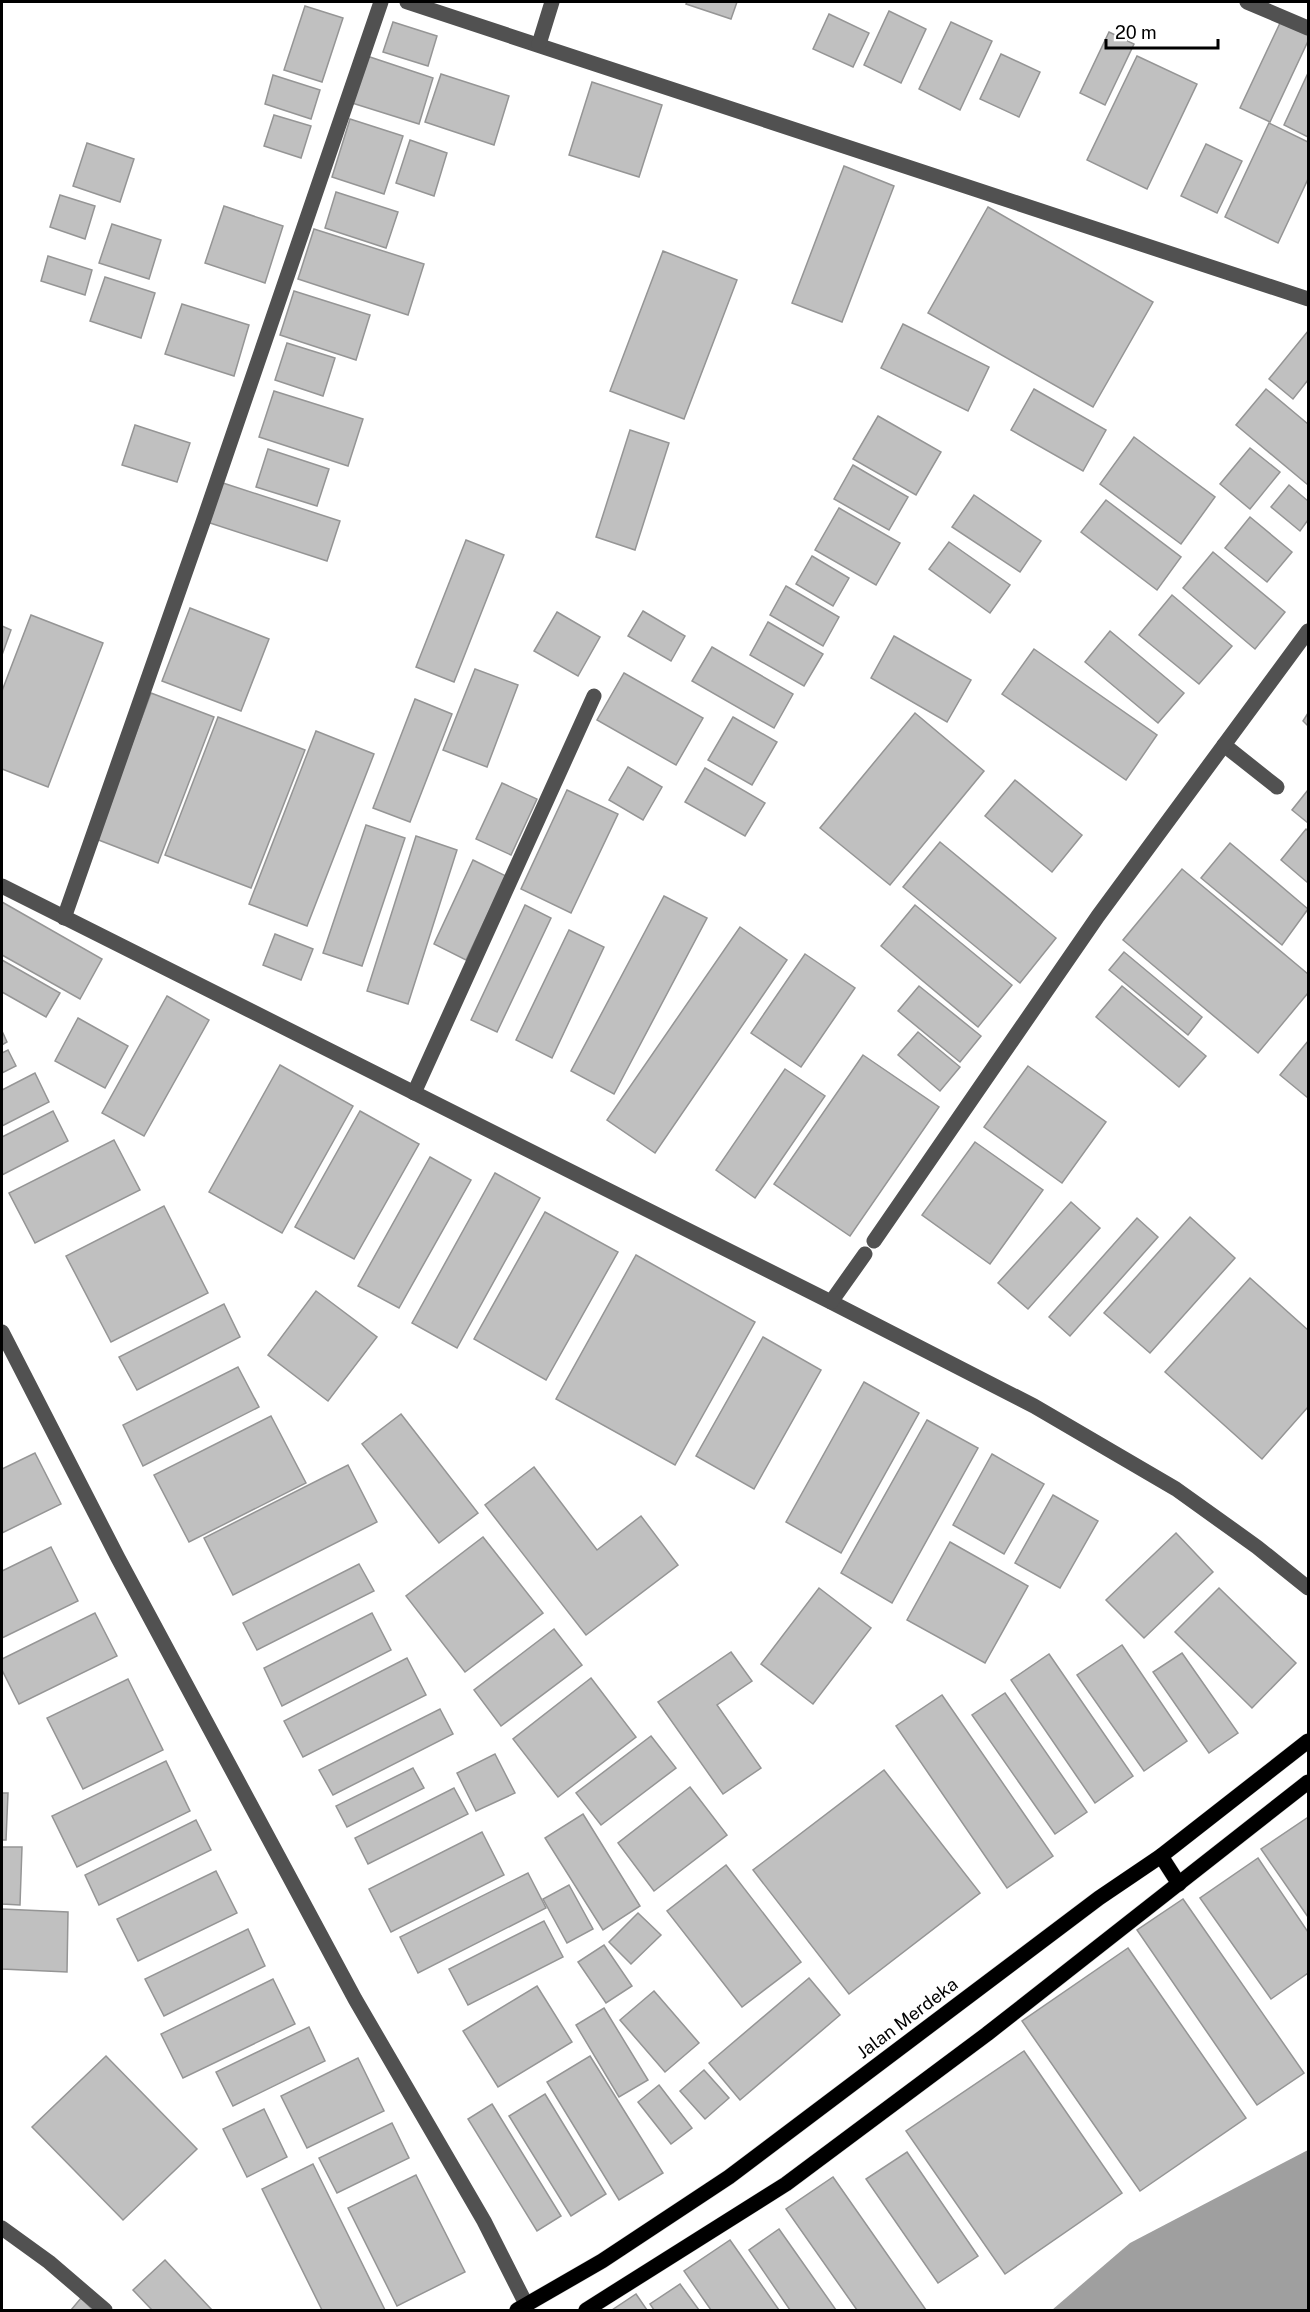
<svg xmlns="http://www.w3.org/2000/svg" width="1310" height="2312" font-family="'Public Sans',sans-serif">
<rect width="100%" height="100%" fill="#fff"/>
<path fill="#9f9f9f" d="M1308,2150V2310H1052L1130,2243Z"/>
<g fill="#c0c0c0" stroke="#959595" stroke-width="1.5">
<path d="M687,2H737L731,19L686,4Z"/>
<path d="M305,6L343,18L322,82L284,70Z"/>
<path d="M889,11L926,29L901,83L864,65Z"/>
<path d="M829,14L869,33L853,67L813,49Z"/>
<path d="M1281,21L1308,34V41L1270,122L1240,108Z"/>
<path d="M393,22L437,36L428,66L383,52Z"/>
<path d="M951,22L992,41L960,110L919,89Z"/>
<path d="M1109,32L1134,44L1105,105L1080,93Z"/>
<path d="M1001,54L1040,72L1019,117L980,99Z"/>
<path d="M367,56L433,78L419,124L352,103Z"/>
<path d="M1137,56L1197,84L1147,189L1087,160Z"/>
<path d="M1308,73V137L1284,125Z"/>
<path d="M441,74L509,96L494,145L425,122Z"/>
<path d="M273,75L320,90L311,119L265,104Z"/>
<path d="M592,82L662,105L639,177L569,155Z"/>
<path d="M274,115L311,126L301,158L264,146Z"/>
<path d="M350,119L403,136L384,194L332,177Z"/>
<path d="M1269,123L1308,142V179L1278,243L1225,217Z"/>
<path d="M410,140L447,153L434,196L396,183Z"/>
<path d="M87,143L134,159L120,202L73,186Z"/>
<path d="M1206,144L1242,161L1217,213L1181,196Z"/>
<path d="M844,166L894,186L842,322L792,303Z"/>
<path d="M336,192L398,212L386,248L325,228Z"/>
<path d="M60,195L95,206L85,239L50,227Z"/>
<path d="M224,206L283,226L265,283L205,263Z"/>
<path d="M988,207L1153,302L1093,407L928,313Z"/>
<path d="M112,224L161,240L149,279L99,263Z"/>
<path d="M314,229L424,264L408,315L298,279Z"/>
<path d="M663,251L737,280L684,419L610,391Z"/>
<path d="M48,256L92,270L85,295L41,281Z"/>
<path d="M105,277L155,293L141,338L90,321Z"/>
<path d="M294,291L370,315L356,360L280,335Z"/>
<path d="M182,304L249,325L234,376L165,354Z"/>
<path d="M903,324L989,367L968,411L881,368Z"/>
<path d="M1308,331V380L1293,399L1269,379Z"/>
<path d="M287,343L335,358L323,396L275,380Z"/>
<path d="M1034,389L1106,430L1083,471L1011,430Z"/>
<path d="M1266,389L1308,424V485L1236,425Z"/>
<path d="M274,391L363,419L348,466L259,437Z"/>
<path d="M878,416L941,452L916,495L853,459Z"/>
<path d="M135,425L190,443L177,482L122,465Z"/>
<path d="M630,430L669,443L635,550L596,537Z"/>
<path d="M1134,437L1215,497L1181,544L1100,484Z"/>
<path d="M1250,448L1280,472L1250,509L1220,484Z"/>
<path d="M268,449L329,469L317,506L256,487Z"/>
<path d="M853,465L908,497L889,530L834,499Z"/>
<path d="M220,482L340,521L327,561L207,522Z"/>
<path d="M1289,485L1308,501V520L1300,531L1271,507Z"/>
<path d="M974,495L1041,541L1020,572L952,527Z"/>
<path d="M1106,500L1181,557L1157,590L1081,532Z"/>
<path d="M839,508L900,543L876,585L815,550Z"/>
<path d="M1250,517L1292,552L1267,582L1225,548Z"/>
<path d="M466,540L504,555L454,682L416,667Z"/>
<path d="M949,542L1010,585L990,613L929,569Z"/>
<path d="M1213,552L1285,612L1255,649L1183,588Z"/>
<path d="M812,556L849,578L833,606L796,584Z"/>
<path d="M786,586L839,617L823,646L770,615Z"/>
<path d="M1172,595L1232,646L1199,684L1139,635Z"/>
<path d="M190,608L269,639L241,711L162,681Z"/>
<path d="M643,611L685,636L671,661L628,636Z"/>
<path d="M557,612L600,637L578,676L534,651Z"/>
<path d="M31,615L103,643L48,787L2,769V691Z"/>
<path d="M768,622L823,654L804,686L750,655Z"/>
<path d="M2,626L11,630L2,655Z"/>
<path d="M1110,631L1184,693L1158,723L1085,662Z"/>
<path d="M894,636L971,680L947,722L871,678Z"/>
<path d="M712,647L793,694L774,728L692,681Z"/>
<path d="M1034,649L1157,735L1126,780L1002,694Z"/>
<path d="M475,669L518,685L487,767L443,750Z"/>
<path d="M624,673L703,718L676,765L597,720Z"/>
<path d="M151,693L214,717L158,863L96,839Z"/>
<path d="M415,699L452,714L410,822L373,808Z"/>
<path d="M915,713L984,771L890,885L820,828Z"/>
<path d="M1308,713V726L1303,721Z"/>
<path d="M218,717L305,750L251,888L165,855Z"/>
<path d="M733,717L777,742L752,785L708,760Z"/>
<path d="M316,731L374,754L307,926L249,904Z"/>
<path d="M628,767L662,787L643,820L609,800Z"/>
<path d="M705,768L765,803L745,836L685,802Z"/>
<path d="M1015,780L1082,835L1052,872L985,816Z"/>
<path d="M502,783L537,799L511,855L476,839Z"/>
<path d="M567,790L618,814L571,913L521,889Z"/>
<path d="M1308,790V823L1292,810Z"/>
<path d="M366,825L405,838L362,966L323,953Z"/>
<path d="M1306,829L1308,831V883L1281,860Z"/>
<path d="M416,836L457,850L408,1004L367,991Z"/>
<path d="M940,842L1056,938L1020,983L903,887Z"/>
<path d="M1230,843L1308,909L1282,945L1201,878Z"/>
<path d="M473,860L506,876L466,960L434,944Z"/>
<path d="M1182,869L1308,974V993L1258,1053L1123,940Z"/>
<path d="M664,896L707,918L614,1094L571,1071Z"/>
<path d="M2,902L102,959L80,999L2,955Z"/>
<path d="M525,905L551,918L497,1032L471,1020Z"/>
<path d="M915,905L1012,985L978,1027L881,946Z"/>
<path d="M740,927L787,960L655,1153L607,1120Z"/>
<path d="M569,930L604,947L552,1058L516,1040Z"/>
<path d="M275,934L313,949L301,980L263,965Z"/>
<path d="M1124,952L1202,1017L1188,1035L1109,970Z"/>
<path d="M805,954L855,988L801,1067L751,1033Z"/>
<path d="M2,960L60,993L46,1017L2,992Z"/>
<path d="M919,986L981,1036L960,1062L898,1011Z"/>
<path d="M1122,986L1206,1056L1179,1087L1096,1017Z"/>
<path d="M167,996L209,1020L144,1136L102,1113Z"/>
<path d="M78,1018L128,1046L105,1088L55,1061Z"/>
<path d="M2,1031L7,1042L2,1045Z"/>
<path d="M918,1032L960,1067L940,1091L898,1055Z"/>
<path d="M1308,1041V1098L1280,1075Z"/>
<path d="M8,1050L16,1066L2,1073V1053Z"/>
<path d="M863,1055L939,1107L850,1236L774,1184Z"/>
<path d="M280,1065L353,1106L282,1233L209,1192Z"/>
<path d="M1028,1066L1106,1122L1062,1183L984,1127Z"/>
<path d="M785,1069L825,1096L755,1198L716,1170Z"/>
<path d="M35,1073L49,1102L2,1126V1090Z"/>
<path d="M53,1111L68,1141L2,1175V1137Z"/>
<path d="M360,1111L419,1144L354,1259L295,1227Z"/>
<path d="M114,1140L140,1190L35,1243L9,1193Z"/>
<path d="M975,1142L1043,1190L990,1264L922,1215Z"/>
<path d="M430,1157L471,1180L399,1308L358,1286Z"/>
<path d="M495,1173L540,1198L457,1348L412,1323Z"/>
<path d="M1071,1202L1100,1228L1028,1309L998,1283Z"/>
<path d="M164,1206L208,1293L111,1342L66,1256Z"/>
<path d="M545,1212L618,1252L546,1380L474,1339Z"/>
<path d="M1190,1217L1235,1258L1150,1353L1104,1313Z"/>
<path d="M1137,1218L1158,1237L1070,1336L1049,1317Z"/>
<path d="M636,1255L755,1322L675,1465L556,1399Z"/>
<path d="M1250,1278L1308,1330V1407L1262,1459L1165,1372Z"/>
<path d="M316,1291L377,1337L328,1401L268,1355Z"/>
<path d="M224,1304L240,1337L137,1390L119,1357Z"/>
<path d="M763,1337L821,1370L754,1489L696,1456Z"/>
<path d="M238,1367L259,1407L143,1466L123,1425Z"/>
<path d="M864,1382L919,1413L841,1553L786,1522Z"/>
<path d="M401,1414L478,1513L439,1543L362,1444Z"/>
<path d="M271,1416L306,1483L189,1542L154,1475Z"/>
<path d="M927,1420L978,1448L892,1603L841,1573Z"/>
<path d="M35,1453L61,1504L2,1533V1469Z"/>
<path d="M992,1454L1044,1484L1004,1554L953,1525Z"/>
<path d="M348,1465L377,1522L233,1595L204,1538Z"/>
<path d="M534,1467L597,1550L641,1516L678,1565L586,1635L485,1505Z"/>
<path d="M1053,1495L1098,1521L1060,1588L1015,1563Z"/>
<path d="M1176,1533L1213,1572L1144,1638L1106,1600Z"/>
<path d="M483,1537L543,1613L465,1672L406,1596Z"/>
<path d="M950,1542L1028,1586L985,1663L907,1620Z"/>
<path d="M51,1547L78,1601L2,1638V1571Z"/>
<path d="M359,1564L374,1591L257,1650L243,1623Z"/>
<path d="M819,1588L871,1628L813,1704L761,1664Z"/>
<path d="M1219,1588L1296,1663L1252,1708L1175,1632Z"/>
<path d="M95,1613L117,1656L19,1704L2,1670V1659Z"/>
<path d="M372,1613L391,1650L282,1706L264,1668Z"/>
<path d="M554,1629L582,1665L501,1726L474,1690Z"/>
<path d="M1122,1645L1187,1741L1144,1771L1077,1675Z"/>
<path d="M731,1652L752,1681L717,1705L761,1768L723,1794L658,1702Z"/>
<path d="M1182,1653L1238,1733L1209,1753L1153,1672Z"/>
<path d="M1049,1654L1133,1776L1095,1803L1011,1680Z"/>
<path d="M407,1658L426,1695L303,1757L284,1721Z"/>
<path d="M591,1678L636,1737L558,1797L513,1739Z"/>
<path d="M128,1679L163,1750L83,1789L47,1718Z"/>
<path d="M1005,1693L1087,1812L1055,1834L972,1715Z"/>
<path d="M942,1695L1053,1856L1007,1888L896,1726Z"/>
<path d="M440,1709L453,1734L333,1795L319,1770Z"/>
<path d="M651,1736L676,1768L601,1825L576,1793Z"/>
<path d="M495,1754L515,1793L476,1811L457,1773Z"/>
<path d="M166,1761L190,1811L77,1867L52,1816Z"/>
<path d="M413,1768L424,1788L347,1827L336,1806Z"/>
<path d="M884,1770L980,1893L849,1994L753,1870Z"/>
<path d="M690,1787L727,1835L654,1891L618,1843Z"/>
<path d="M454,1788L468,1814L368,1864L355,1838Z"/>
<path d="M2,1793H8L6,1840H2Z"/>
<path d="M583,1814L640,1906L603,1930L545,1838Z"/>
<path d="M1307,1818L1308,1819V1917L1261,1849Z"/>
<path d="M196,1820L211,1850L99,1905L85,1875Z"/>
<path d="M482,1832L504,1875L391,1932L369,1889Z"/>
<path d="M2,1847H22L20,1905L2,1904Z"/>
<path d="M1258,1858L1308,1932V1973L1271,1999L1200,1898Z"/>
<path d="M726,1865L801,1962L742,2007L667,1911Z"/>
<path d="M216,1871L237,1913L138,1961L117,1919Z"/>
<path d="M528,1873L546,1908L418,1973L400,1937Z"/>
<path d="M569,1885L593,1929L567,1943L543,1899Z"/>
<path d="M1183,1899L1304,2073L1257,2105L1137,1930Z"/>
<path d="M2,1909L68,1912L67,1972L2,1969Z"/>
<path d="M638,1913L661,1935L631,1964L609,1942Z"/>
<path d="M544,1921L563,1957L468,2005L449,1969Z"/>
<path d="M248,1929L265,1966L164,2016L145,1979Z"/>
<path d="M604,1945L632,1986L606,2003L578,1962Z"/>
<path d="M1128,1948L1246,2118L1140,2191L1022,2021Z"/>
<path d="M809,1978L840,2015L740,2100L709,2063Z"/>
<path d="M273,1979L295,2024L183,2078L161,2034Z"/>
<path d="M537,1986L572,2042L498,2087L463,2031Z"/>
<path d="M654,1991L699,2043L665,2072L620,2020Z"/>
<path d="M604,2008L648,2080L619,2097L576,2025Z"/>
<path d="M309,2027L325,2061L233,2106L216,2072Z"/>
<path d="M1024,2051L1122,2193L1005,2274L906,2131Z"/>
<path d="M106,2056L197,2149L123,2220L32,2127Z"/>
<path d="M590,2056L663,2173L619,2200L547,2082Z"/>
<path d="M358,2058L384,2111L307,2148L281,2096Z"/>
<path d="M704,2070L729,2098L705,2119L680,2091Z"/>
<path d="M659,2085L692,2128L671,2144L638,2102Z"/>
<path d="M545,2094L606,2194L571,2216L509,2116Z"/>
<path d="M492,2104L561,2216L537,2231L468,2119Z"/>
<path d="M264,2109L287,2157L247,2177L223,2129Z"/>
<path d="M392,2123L409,2158L337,2193L319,2158Z"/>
<path d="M907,2152L978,2256L938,2283L866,2179Z"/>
<path d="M313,2164L385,2310H322L262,2189Z"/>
<path d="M416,2175L465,2272L397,2306L348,2208Z"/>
<path d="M833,2177L926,2310H857L786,2209Z"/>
<path d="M779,2229L836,2310H790L749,2250Z"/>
<path d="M730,2240L779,2310H711L684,2271Z"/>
<path d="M165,2260L212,2310H152L133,2290Z"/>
<path d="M680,2284L699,2310H654L650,2304Z"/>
<path d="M636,2294L647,2310H612Z"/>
<path d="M81,2298L93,2310H71Z"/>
</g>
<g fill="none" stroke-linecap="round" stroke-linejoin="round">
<g stroke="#dbdbdb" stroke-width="16">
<g id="major">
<path d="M1161,1856L1179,1884"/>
<path d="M517,2310L602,2261L729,2177L1099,1898L1161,1856L1308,1741"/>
<path d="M586,2310L786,2184L987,2034L1308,1782"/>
</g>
</g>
<g stroke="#515151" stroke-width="15">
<path d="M407,2L1308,299"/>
<path d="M1247,2L1308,28"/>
<path d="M539,44L552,2"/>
<path d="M1224,745L1277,787"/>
<path d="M2,886L831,1302L1034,1406L1176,1489L1257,1547L1308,1588"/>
<path d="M64,918L203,522L381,2"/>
<path d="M414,1093L594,696"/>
<path d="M874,1241L1098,916L1308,631"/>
<path d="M831,1302L865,1254"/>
<path d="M2,1332L118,1558L355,1999L484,2221L527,2306"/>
<path d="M2,2228L49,2262L105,2310"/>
</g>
<use href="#major" stroke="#000" stroke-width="15"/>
</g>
<g text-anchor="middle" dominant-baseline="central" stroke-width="4.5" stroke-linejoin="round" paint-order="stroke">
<g font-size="18" fill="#000" stroke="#fff">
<text transform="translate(907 2018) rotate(-37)">Jalan Merdeka</text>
</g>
</g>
<rect width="1310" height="2312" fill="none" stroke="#000000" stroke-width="6"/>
<path d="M1106 39v9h112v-9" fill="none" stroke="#000000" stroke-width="3"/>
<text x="1115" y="39" font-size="18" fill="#000000" stroke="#ffffff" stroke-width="4.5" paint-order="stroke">20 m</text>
</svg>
